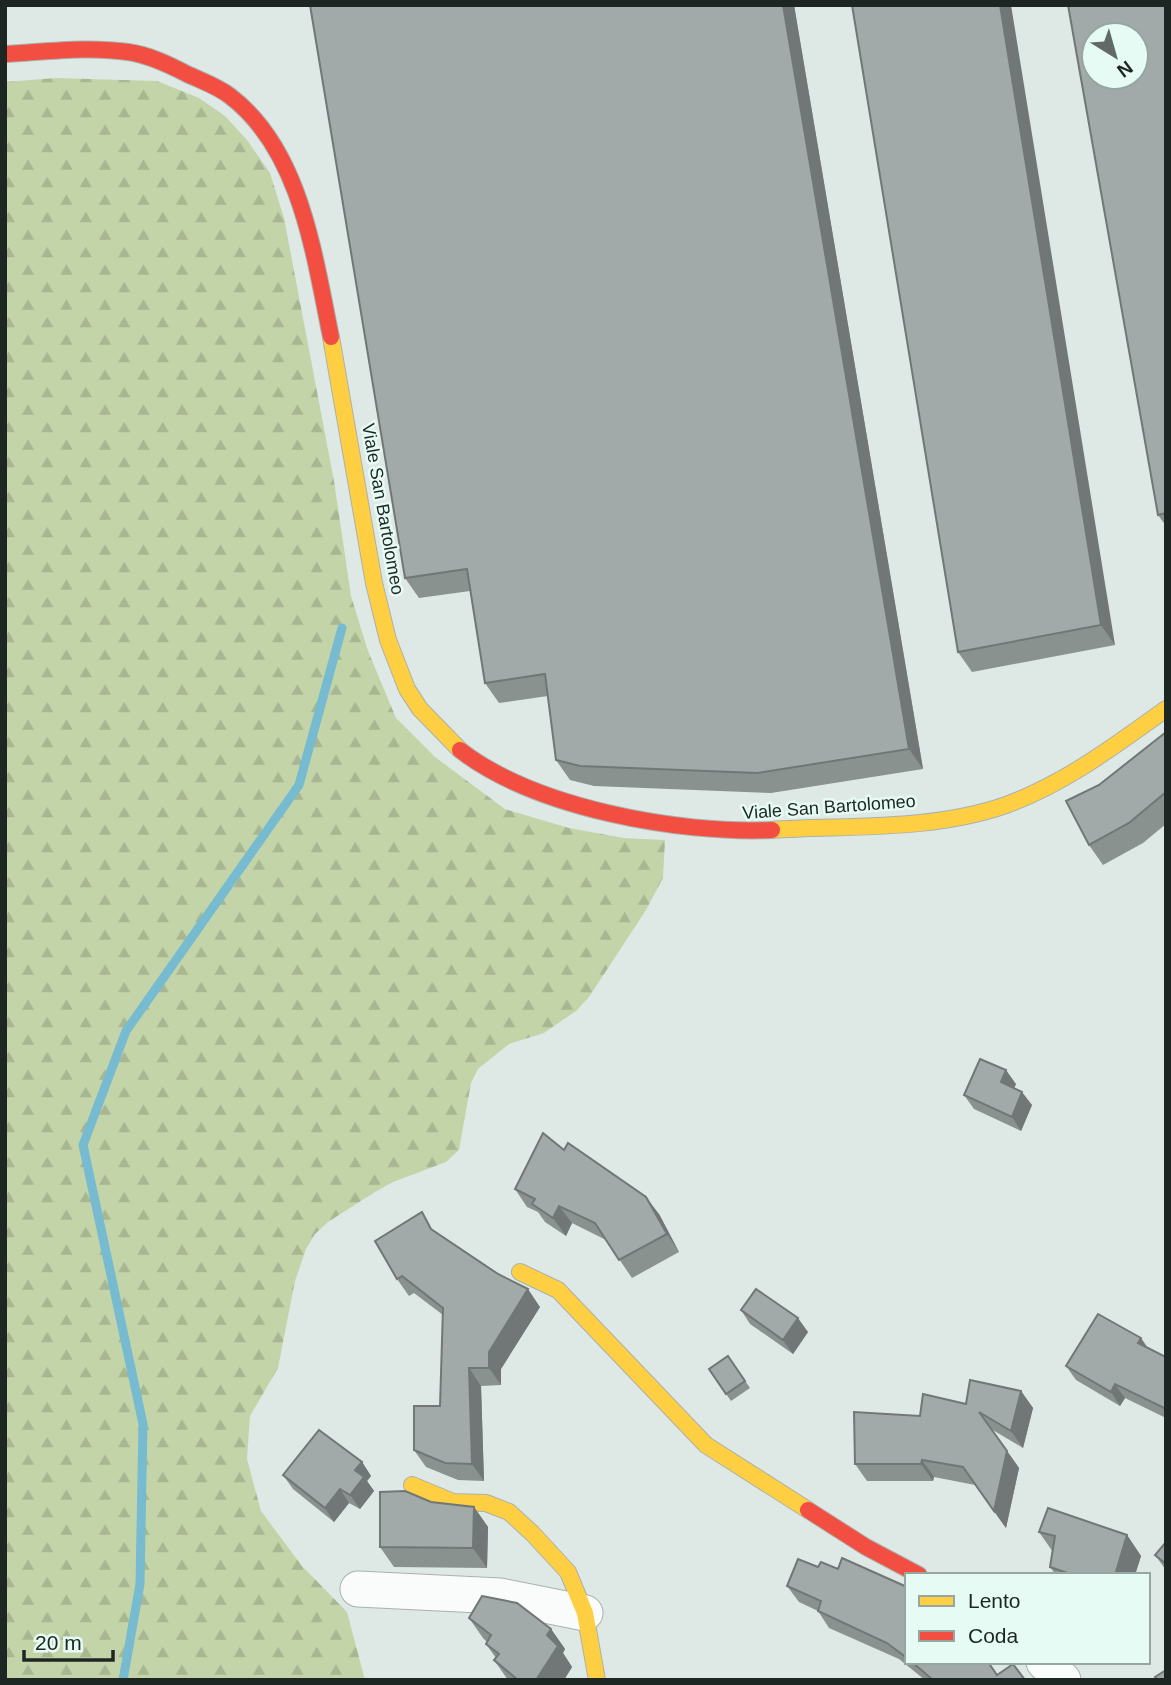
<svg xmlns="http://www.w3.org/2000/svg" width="1171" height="1685" font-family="Helvetica,sans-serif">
<defs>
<pattern id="forest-firs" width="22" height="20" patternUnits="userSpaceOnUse" patternTransform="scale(1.75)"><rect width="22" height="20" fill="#c4d4a9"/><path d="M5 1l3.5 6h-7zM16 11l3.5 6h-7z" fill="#a8b691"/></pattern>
</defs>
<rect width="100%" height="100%" fill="#dee9e5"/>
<path fill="url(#forest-firs)" d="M56,78L157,81L199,98L225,116L247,140L270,173L284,218L334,481L351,596L368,651L396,718L435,757L505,809L569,828L624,838L665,840L663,878L646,910L589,997L576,1011L544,1033L509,1044L478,1069L471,1083L459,1150L446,1162L393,1182L375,1192L328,1222L315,1234L306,1249L295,1281L278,1368L250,1416L247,1459L261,1511L302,1566L347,1612L365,1680H5V82Z"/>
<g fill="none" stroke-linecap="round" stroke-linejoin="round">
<path stroke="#76bbd0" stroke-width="9" d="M123,1680L140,1584L143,1424L83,1145L126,1031L299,785L342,628"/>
<g stroke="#a9b1ae" stroke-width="37">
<g id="street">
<path d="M358,1589L500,1596L585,1613"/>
<path d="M1044,1662L1063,1680"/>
</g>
</g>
<g stroke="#a9b1ae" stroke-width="18">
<g id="slow">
<path d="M331,337L374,583L388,640L407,689L420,709L460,750"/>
<path d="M772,830C848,825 932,831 1006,805C1064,784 1116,745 1166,709"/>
<path d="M520,1272L558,1290L706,1445L808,1510"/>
<path d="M412,1485L453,1502L486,1503L509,1512L532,1533L568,1572L585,1613L597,1680"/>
</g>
</g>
<g stroke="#a9b1ae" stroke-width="18">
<g id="jam">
<path d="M5,54C45,52 87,46 128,52C149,55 168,64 187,74C202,81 217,86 230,96C301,150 314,255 331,337"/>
<path d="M460,750C535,808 678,834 772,830"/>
<path d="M808,1510L866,1547L919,1575"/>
</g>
</g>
<use href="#street" stroke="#fafcfb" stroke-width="35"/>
<use href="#slow" stroke="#ffcf43" stroke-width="16"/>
<use href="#jam" stroke="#f24e42" stroke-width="16"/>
</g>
<g fill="#8a9290">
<path d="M310,5H794L923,769L771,793L594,786L570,780L556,760L548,696L499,703L485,683L470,591L419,598L405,578Z"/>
<path d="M852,5L1115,645L972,672L958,652Z"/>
<path d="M1166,5V526L1158,515Z"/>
<path d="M1166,732V824L1143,843L1103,865L1089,845Z"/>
<path d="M1016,1084L1014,1088L1032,1105L1021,1131L974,1109L964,1095Z"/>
<path d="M515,1189L659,1214L679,1252L632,1278L606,1240L572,1223L566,1236L545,1222L538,1212L527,1207Z"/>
<path d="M436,1232L540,1307L501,1369V1385L481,1386L484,1481L458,1480L426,1467L414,1450L440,1406L443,1315L414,1293L409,1296L397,1279Z"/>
<path d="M741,1310L808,1332L793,1354L750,1324Z"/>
<path d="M1148,1348L1166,1357V1418L1125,1398L1120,1406L1076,1380L1066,1366Z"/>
<path d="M728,1356L750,1388L731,1401L709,1369Z"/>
<path d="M1021,1391L1033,1408L1023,1448L991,1429L1019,1468L1006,1528L975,1485L934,1477L933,1481H867L855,1464L920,1416Z"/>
<path d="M362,1462L371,1476L367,1481L374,1491L360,1509L349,1503L334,1522L293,1489L283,1475Z"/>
<path d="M431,1502L474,1507L488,1527L487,1568L394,1567L380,1547Z"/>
<path d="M1039,1532L1127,1535L1141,1556L1135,1575H1056L1050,1567L1053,1552Z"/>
<path d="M1166,1542V1570L1155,1555Z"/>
<path d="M818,1567L838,1569L907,1587V1662H988L997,1675L1025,1680H925L899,1659L829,1628L818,1611L799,1602L787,1586Z"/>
<path d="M469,1618L551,1629L565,1649L563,1653L572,1667L564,1680H508L494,1660L496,1658L486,1644L487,1642L483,1638Z"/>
</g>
<g fill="#717776">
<path d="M783,5H794L923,769L909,749Z"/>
<path d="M1000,5H1011L1115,645L1101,625Z"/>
<path d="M1006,1070L1016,1084L1010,1096L1001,1082Z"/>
<path d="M1022,1092L1032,1105L1021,1131L1012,1117Z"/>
<path d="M646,1197L659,1214L679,1252L667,1234Z"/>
<path d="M559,1206L572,1223L566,1236L553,1218Z"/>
<path d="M528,1289L540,1307L501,1369V1385L489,1368V1352Z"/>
<path d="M798,1318L808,1332L793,1354L783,1340Z"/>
<path d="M1141,1338L1150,1351L1138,1343Z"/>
<path d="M469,1368L481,1386L484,1481L472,1464Z"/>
<path d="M1115,1384L1125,1398L1120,1406L1111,1392Z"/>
<path d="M1021,1391L1033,1408L1023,1448L1011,1431Z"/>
<path d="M1007,1451L1019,1468L1006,1528L994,1511Z"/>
<path d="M922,1460L934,1477L933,1481L921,1464Z"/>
<path d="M362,1462L371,1476L367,1481L374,1491L360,1509L350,1495L355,1470Z"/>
<path d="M340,1489L349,1503L334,1522L325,1508Z"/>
<path d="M474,1507L488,1527L487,1568L473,1548Z"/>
<path d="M1127,1535L1141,1556L1135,1575H1115Z"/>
<path d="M551,1629L565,1649L563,1653L572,1667L564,1680H536L547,1635Z"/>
</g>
<g fill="#a1aaa8" stroke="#717776" stroke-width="2" fill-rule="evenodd">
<path d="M310,5H783L909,749L757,773L580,766L556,760L545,674L485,683L467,569L405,578Z"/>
<path d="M852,5H1000L1101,625L958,652Z"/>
<path d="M1068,5H1166V513L1158,515ZM1094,35H1136V77H1094Z"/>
<path d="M1166,732V792L1129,823L1089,845L1066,801L1099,785Z"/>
<path d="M980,1059L1006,1070L1001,1082L1022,1092L1012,1117L964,1095Z"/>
<path d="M543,1133L564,1150L568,1143L646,1197L667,1234L619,1260L595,1223L559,1206L553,1218L532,1204L535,1199L515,1189Z"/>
<path d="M422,1212L431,1229L498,1274L528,1289L489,1352V1368H469L472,1464L445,1463L414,1450V1406H440L443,1308L402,1276L397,1279L375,1241Z"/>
<path d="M756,1289L798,1318L783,1340L741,1310Z"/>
<path d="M1098,1314L1141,1338L1138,1343L1166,1357V1409L1115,1384L1111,1392L1066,1366Z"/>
<path d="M728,1356L745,1381L726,1394L709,1369Z"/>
<path d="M970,1380L1021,1391L1011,1431L979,1412L1007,1451L994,1511L963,1467L922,1460L921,1464H855L854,1412L920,1416L923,1394L966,1404Z"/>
<path d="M319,1430L362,1462L355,1470L364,1477L350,1495L340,1489L325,1508L283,1475Z"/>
<path d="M405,1491L431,1502L474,1507L473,1548L380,1547V1492Z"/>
<path d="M1048,1508L1127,1535L1115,1575H1073L1050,1567L1055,1536L1039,1532Z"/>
<path d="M1166,1542V1564L1155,1555Z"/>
<path d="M842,1558L907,1587V1658L887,1643L818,1611L821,1601L787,1586L798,1559L818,1567L821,1562L838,1569Z"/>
<path d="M482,1596L517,1603L551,1629L547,1635L558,1646L536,1680H518L494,1660L499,1654L486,1644L491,1635L469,1618Z"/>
<path d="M912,1662H988L997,1675L1013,1664L1025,1680H933Z"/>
<path d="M1166,1670V1680H1157L1155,1677Z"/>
</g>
<g text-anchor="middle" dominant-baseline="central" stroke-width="5" stroke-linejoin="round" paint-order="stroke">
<g font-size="18" fill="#1e2623" stroke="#e6fbf3">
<text transform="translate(383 509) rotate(80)">Viale San Bartolomeo</text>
<text transform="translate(829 807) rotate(-4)">Viale San Bartolomeo</text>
</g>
</g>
<rect width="1171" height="1685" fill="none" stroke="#1e2623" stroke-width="14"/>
<rect x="905" y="1573" width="245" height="91" fill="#e6fbf3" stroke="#96a6a0" stroke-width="2"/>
<rect x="919" y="1596" width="35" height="10" fill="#ffcf43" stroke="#96a6a0" stroke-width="2"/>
<text x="968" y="1608" font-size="21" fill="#1e2623">Lento</text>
<rect x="919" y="1631" width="35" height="10" fill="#f24e42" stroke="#96a6a0" stroke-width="2"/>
<text x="968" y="1643" font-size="21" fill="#1e2623">Coda</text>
<g transform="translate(1115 56) rotate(143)"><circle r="33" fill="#e6fbf3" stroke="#96a6a0" stroke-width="2"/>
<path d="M0-5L12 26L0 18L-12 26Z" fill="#616a67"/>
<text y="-10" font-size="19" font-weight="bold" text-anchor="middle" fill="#1e2623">N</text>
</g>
<path d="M24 1650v10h89v-10" fill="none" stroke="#1e2623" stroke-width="3.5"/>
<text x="35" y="1650" font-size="21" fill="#1e2623" stroke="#e6fbf3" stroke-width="5" paint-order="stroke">20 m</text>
</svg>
